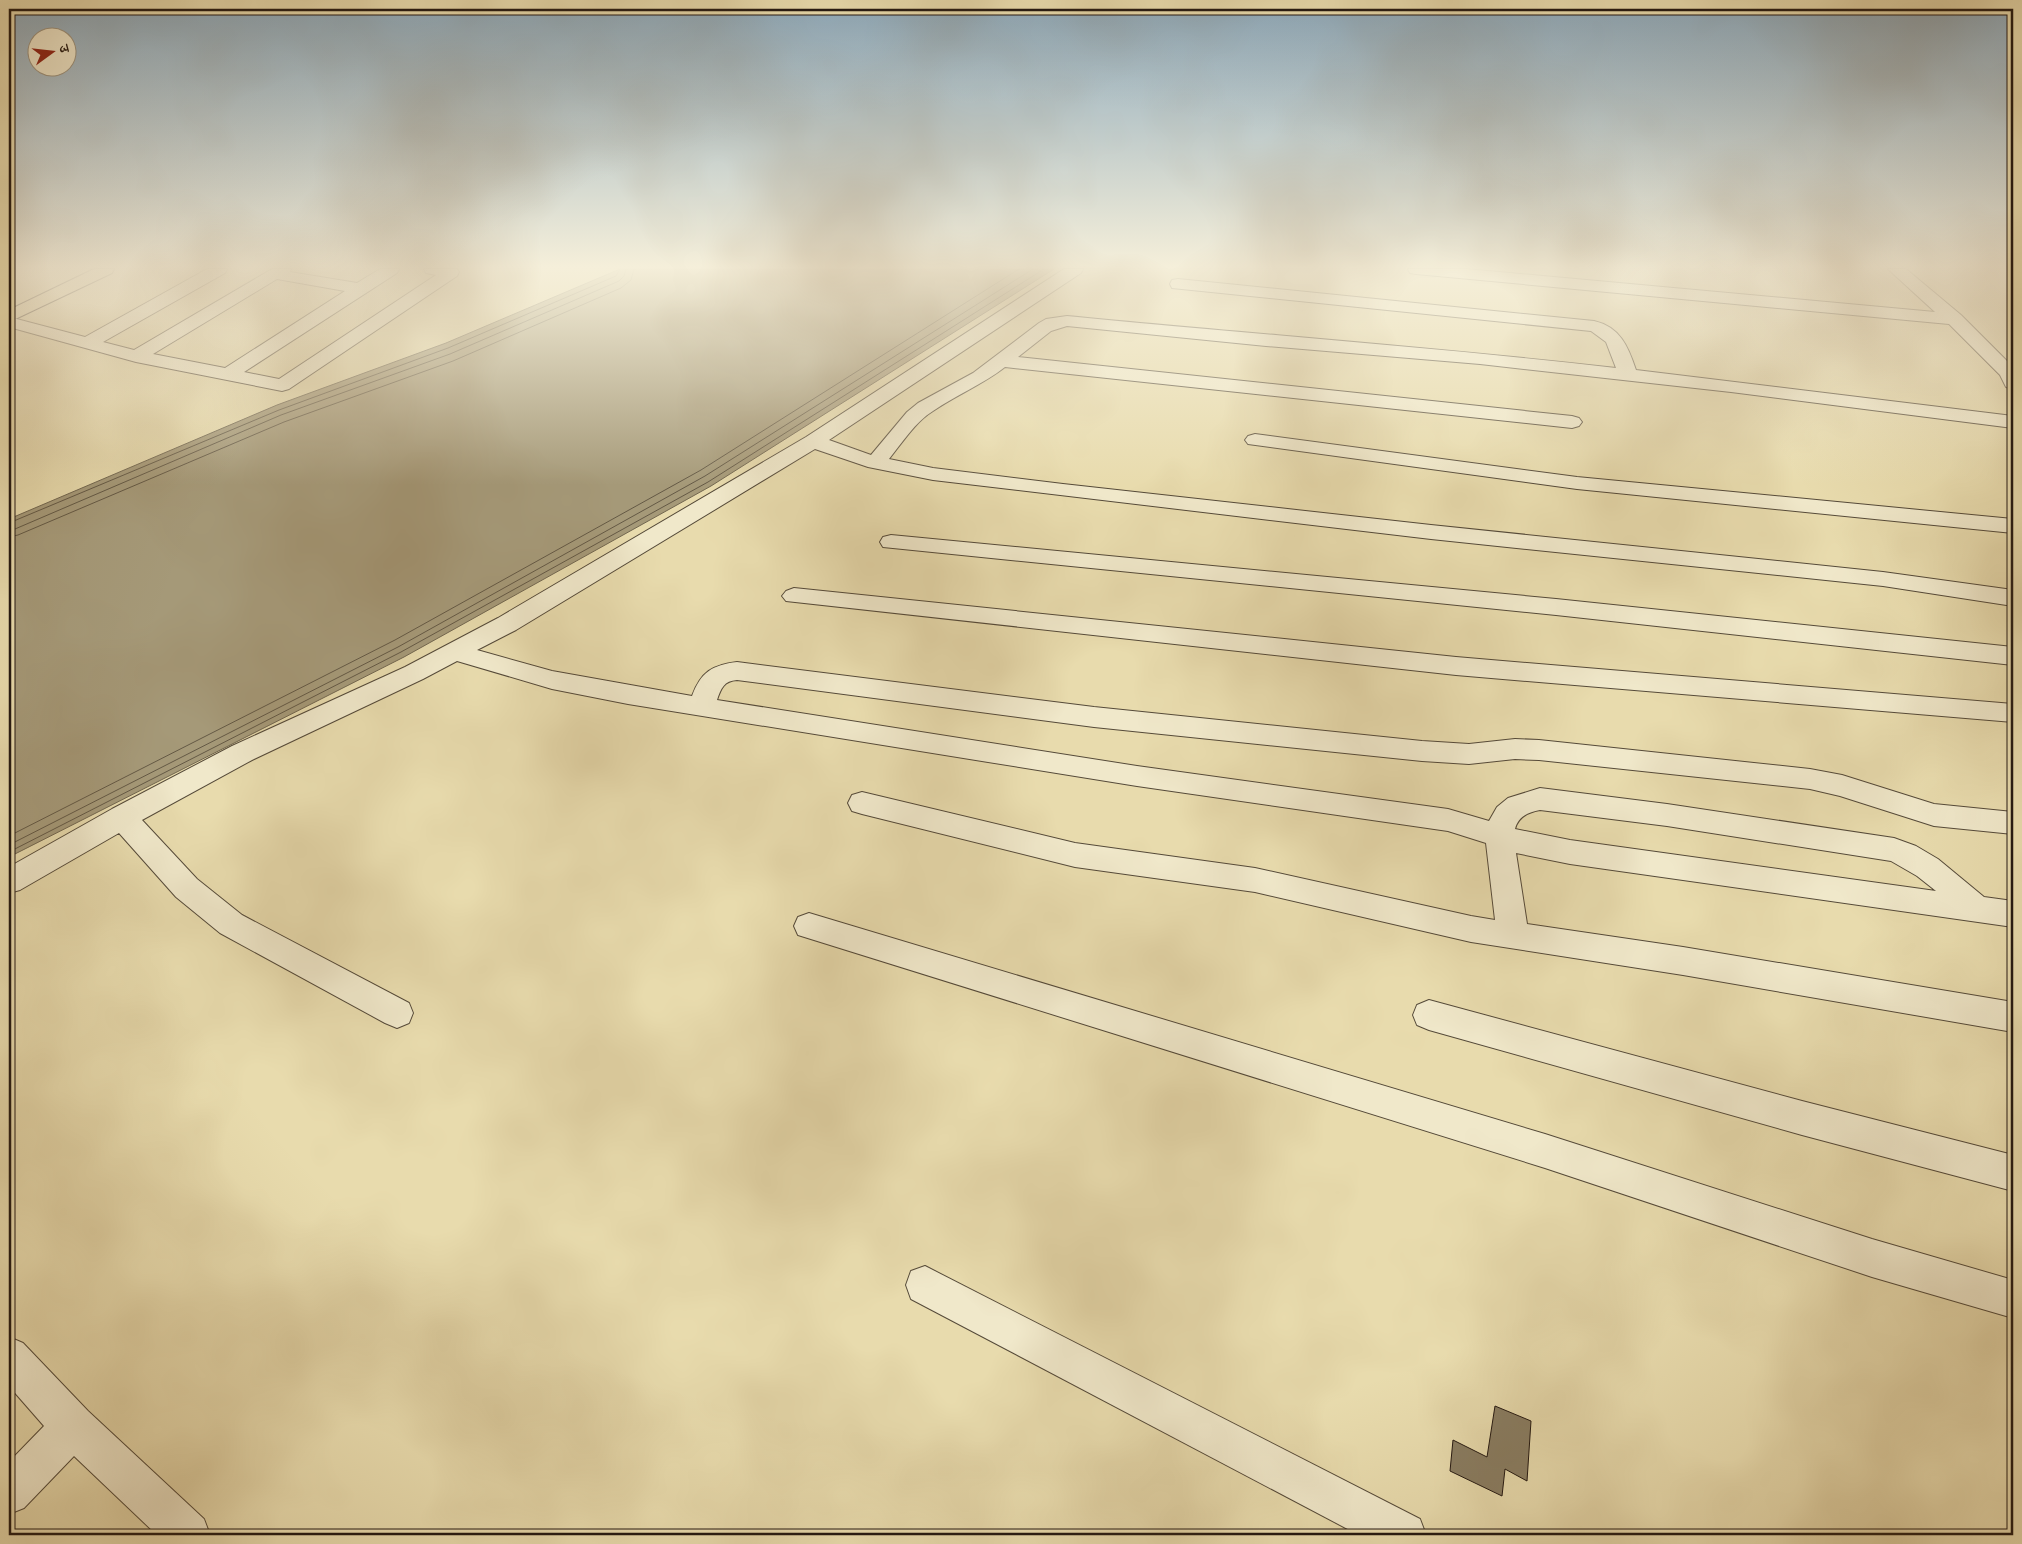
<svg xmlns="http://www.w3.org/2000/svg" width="2022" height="1544" font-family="Cardo,'Noto Serif Devanagari',serif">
<rect width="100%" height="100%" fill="#e8dbad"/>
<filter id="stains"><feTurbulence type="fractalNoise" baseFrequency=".004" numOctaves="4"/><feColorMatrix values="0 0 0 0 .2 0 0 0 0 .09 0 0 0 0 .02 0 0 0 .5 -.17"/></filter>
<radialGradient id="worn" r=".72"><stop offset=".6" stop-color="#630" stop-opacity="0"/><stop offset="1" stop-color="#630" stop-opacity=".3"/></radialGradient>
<path fill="#a59978" stroke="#71664f" d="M620,269H1054L711,486L404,657L9,857V519L277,405L446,343Z"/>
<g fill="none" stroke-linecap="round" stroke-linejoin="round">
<g stroke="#645945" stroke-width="1">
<path d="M9,523L279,410L448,348L616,276L620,269"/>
<path d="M9,529H15L281,415L450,354L619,281L624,276L626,269"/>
<path d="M9,537L18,535L284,422L453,361L621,288L631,280L634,269"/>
<path d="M9,836L395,640L701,470L1019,269"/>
<path d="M9,845L398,647L705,476L1033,269"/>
<path d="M9,852L401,652L708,482L1044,269"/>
</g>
</g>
<path fill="#8a7e63" stroke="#241912" d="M1495,1406L1531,1421L1527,1481L1505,1469L1502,1496L1450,1471L1453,1440L1487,1457Z"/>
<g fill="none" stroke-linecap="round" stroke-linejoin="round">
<g stroke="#554a39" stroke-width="2">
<g id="minor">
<path d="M207,269H227L225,273L103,342L134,350L272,269H291L290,272L357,283L380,269H399L397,273L244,372L279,379L436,275L426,273L424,269H457L459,272L457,276L289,389L282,391L136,362L9,327V317L85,337ZM277,279L345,291L225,368L153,354Z"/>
<path d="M1064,269H1083L1081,273L829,440L871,455L907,412L918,403L973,373L1039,323L1046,319L1067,316C1250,334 1433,347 1616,368L1606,342L1591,331L1172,288L1170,284L1172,280L1178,279L1594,321C1620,327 1628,346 1636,370L2013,416V428L1731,392L1480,364L1266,346L1067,326L1051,331L1018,357L1572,416L1579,418L1582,422L1579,426L1572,428L1005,367C982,385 956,395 933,411C915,422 902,443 889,459L933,468L1063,484L1431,525L1883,572L2013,590V606L1883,586L1431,539L933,480L868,467L815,449L516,630L477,650L552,671L692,696C701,672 712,665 737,662L1094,707L1422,741L1469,744L1515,739L1539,740L1810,769L1842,775L1934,804L2013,812V834L1934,826L1840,796L1810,789L1539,760L1515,759L1469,764L1422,761L1094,727L737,680C724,681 721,688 717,700L1137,766L1448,809L1489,821L1497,807L1508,798L1540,788L1667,804L1894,838L1916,846L1938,859L1984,897L2013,901V927L1570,864L1516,853L1527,924L1683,947L2013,1002V1032L1683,975L1471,942L1255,892L1075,867L862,814L852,811L848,803L852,795L862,792L1075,843L1255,868L1471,916L1495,920L1486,843L1448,831L1137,786L628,704L552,689L457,661L423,679L252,760L142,820L197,879L242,915L409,1003L413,1013L409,1023L397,1028L385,1023L220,933L176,897L119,833L20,890L9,893V867L112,809L232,746L405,667L498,618L806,437ZM1540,810L1667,826L1891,861L1917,876L1936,891L1570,840L1515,829C1518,817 1528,812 1540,810Z"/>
<path d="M1408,269H1466L1935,312L1888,269H1906L1961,315L2013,367V389L2006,387L2000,375L1949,324L1416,274L1410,273Z"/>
<path d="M1255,434L1577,477L2013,519V533L1577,489L1248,444L1245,440L1248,436Z"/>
<path d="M891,535L1556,599L2013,647V665L1556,615L883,547L880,542L883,537Z"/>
<path d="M794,588L1456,657L2013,704V722L1456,675L786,601L782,596L786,591Z"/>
<path d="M809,913L1545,1134L1872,1239L2013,1280V1318L1872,1277L1545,1168L798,935L794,926L798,917Z"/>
<path d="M1429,1000L1802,1101L2013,1155V1191L1802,1135L1429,1030L1417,1025L1413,1015L1417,1005Z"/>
<path d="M925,1266L1420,1519L1426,1535H1359L911,1299L906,1285L911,1271Z"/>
<path d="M9,1337L23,1343L88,1411L204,1519L210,1535H157L74,1456L24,1508L9,1514V1462L44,1426L9,1386Z"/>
</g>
</g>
<g stroke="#241912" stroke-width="2">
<path id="major" d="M94,269H114L112,273L9,322V310Z"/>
</g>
<use href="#minor" fill="#f0e8ca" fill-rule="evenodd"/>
<use href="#major" fill="#e8dbad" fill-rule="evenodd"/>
</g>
<linearGradient id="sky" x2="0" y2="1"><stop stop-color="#8da9bb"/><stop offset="0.55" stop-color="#f5efda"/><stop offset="1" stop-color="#f5efda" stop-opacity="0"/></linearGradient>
<rect width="2022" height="485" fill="url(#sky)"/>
<rect width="2022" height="1544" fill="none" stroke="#e8dbad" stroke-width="30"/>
<rect x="10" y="10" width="2002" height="1524" fill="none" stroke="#241912" stroke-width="2.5"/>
<rect x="15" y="15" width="1992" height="1514" fill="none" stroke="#241912"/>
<g transform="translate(52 52) rotate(75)"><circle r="24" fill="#f0e8ca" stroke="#9e9580"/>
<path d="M0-4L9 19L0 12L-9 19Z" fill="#8f2418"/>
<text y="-8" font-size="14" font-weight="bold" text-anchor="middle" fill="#241912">उ</text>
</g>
<rect width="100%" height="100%" filter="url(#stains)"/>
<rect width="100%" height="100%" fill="url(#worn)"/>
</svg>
